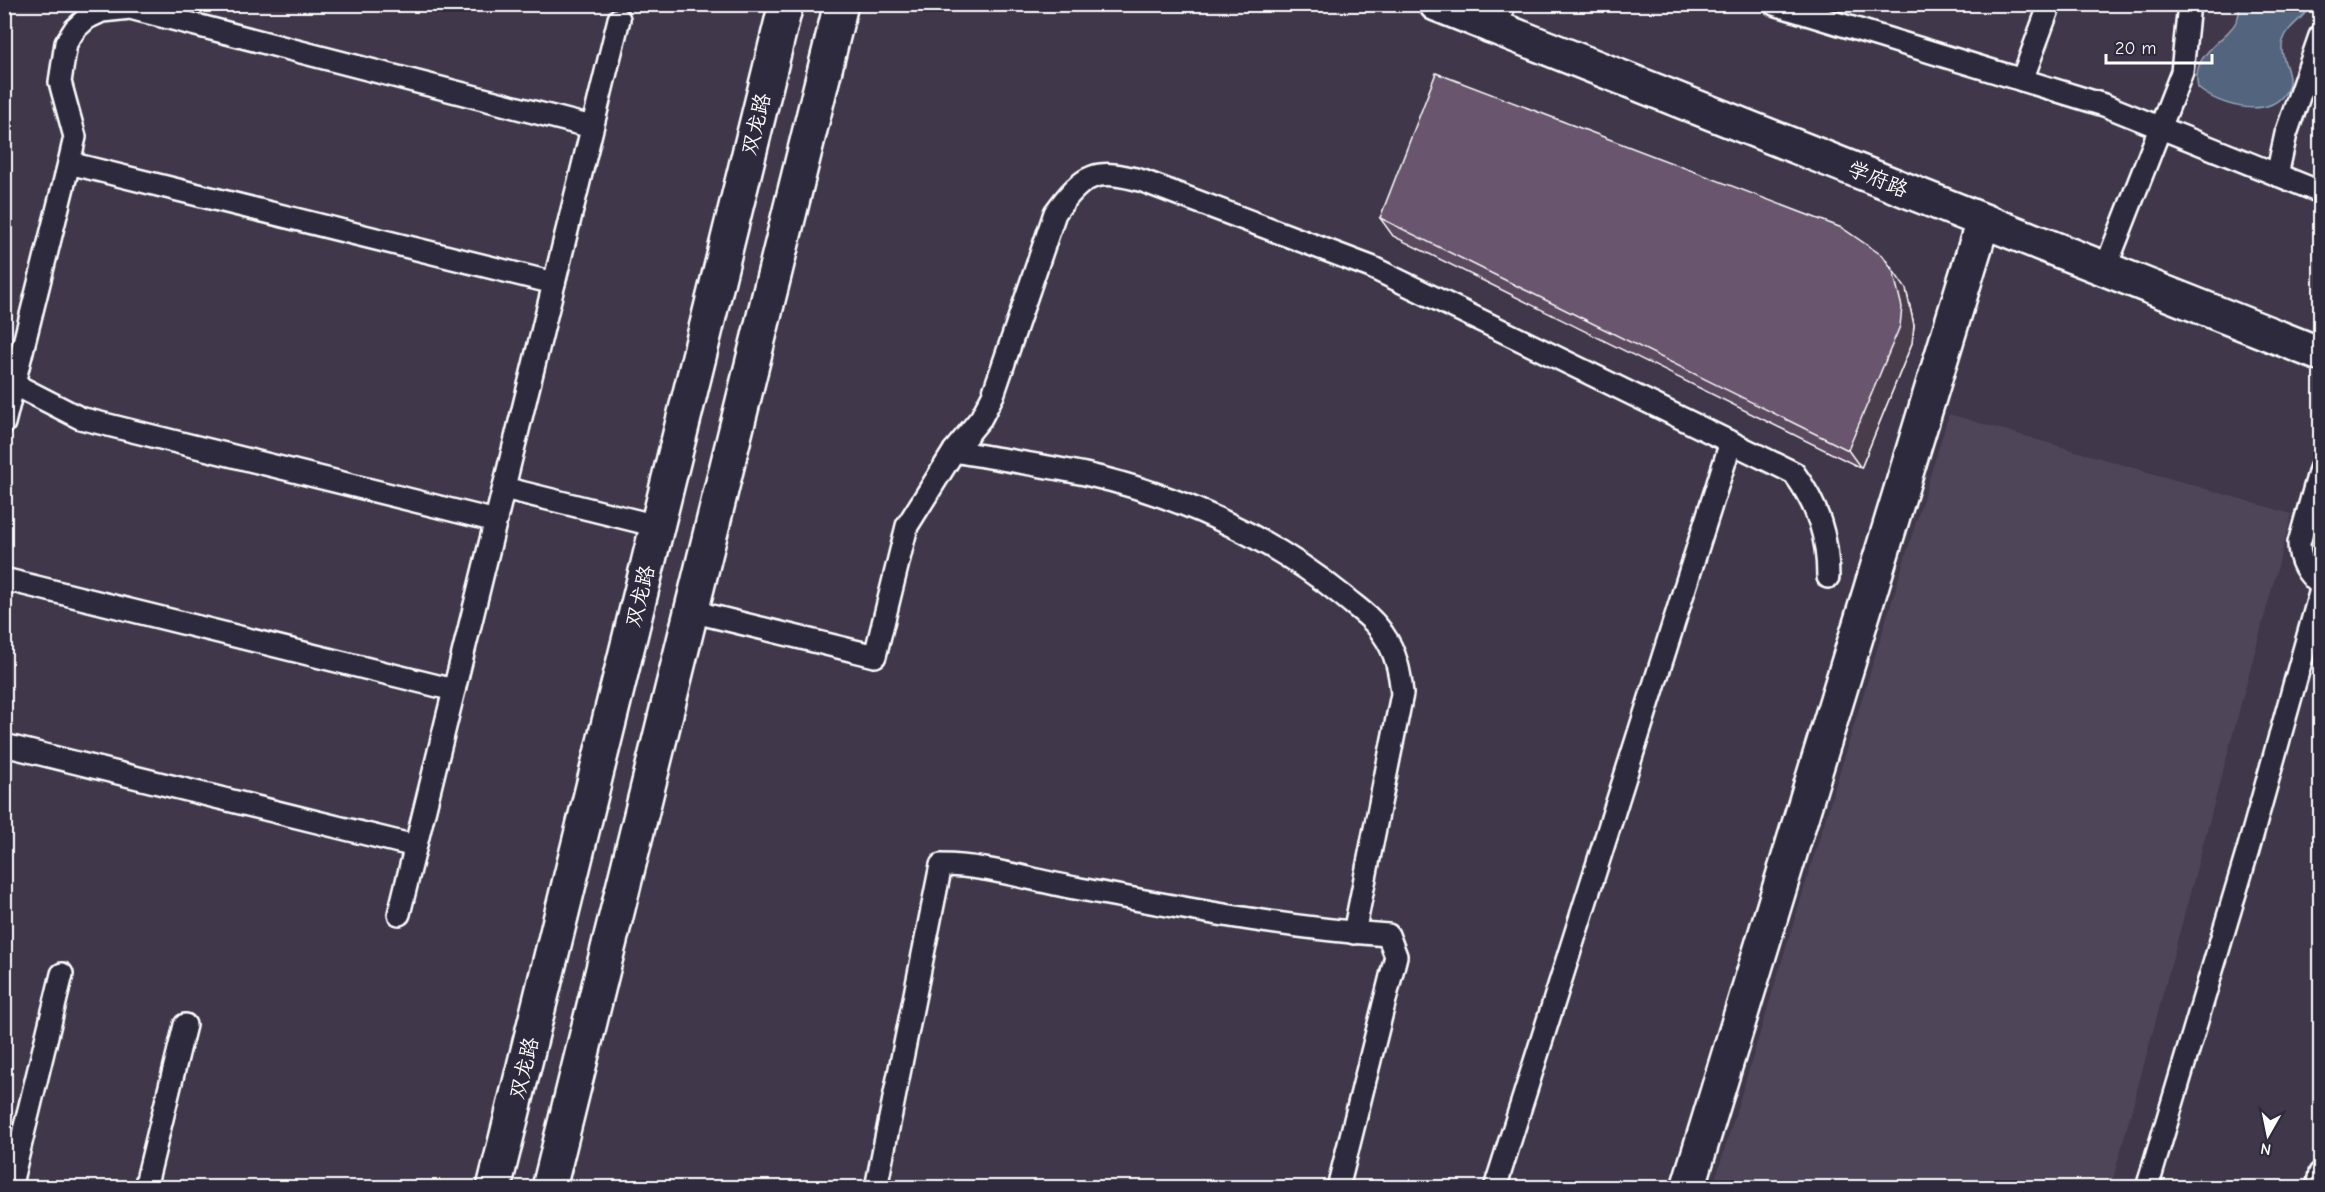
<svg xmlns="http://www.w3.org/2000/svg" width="2325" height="1192" font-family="'Comic Neue','LXGW WenKai TC',sans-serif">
<rect width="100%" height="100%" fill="#40374b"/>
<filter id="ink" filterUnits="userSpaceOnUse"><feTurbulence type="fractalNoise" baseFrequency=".0167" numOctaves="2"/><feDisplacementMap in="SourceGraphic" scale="12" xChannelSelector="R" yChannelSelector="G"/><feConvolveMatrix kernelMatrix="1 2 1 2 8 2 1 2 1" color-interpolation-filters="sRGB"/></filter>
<g filter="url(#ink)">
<path fill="#504458" d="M1949,414L2292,514L2111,1187H1713Z"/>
<path fill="#53657e" stroke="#98a3b2" stroke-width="1.5" d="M2239,5H2311C2304,19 2288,25 2283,41C2278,57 2293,72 2288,87C2275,122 2218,106 2198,88C2188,44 2244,39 2239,5Z"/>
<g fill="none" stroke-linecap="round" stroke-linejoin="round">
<g stroke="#fff" stroke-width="26">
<g id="lane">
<path d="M1774,4L2104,105L2320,192"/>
<path d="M2022,80L2050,4"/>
<path d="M69,163L75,137L60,82L66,43L75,29L87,18L102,11L130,8L592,127"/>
<path d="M2277,175L2286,134L2320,36"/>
<path d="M2105,269L2182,72L2189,4"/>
<path d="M4,379L80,418L496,521"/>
<path d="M4,423L69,163L554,283"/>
<path d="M954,451C998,459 1042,465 1085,474C1178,495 1269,536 1343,596C1357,608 1373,618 1383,634C1396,652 1400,672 1402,694L1354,933"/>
<path d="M2320,469L2299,543C2299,562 2307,573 2320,585"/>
<path d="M504,488L657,526"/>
<path d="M4,579L454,690"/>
<path d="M691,611L875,656L907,526L954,451L981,418L993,395L1055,213C1084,173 1096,168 1143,181L1371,267L1794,473C1818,506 1828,537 1828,577"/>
<path d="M4,745L415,846"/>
<path d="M399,914L619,19"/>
<path d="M10,1188L62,974"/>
<path d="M145,1188L185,1025"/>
<path d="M876,1188L941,865C988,865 1034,881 1080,889C1183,908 1283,928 1388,935L1396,956L1338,1188"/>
<path d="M1495,1188L1731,442"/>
<path d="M2147,1188L2248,850L2320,593"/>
<path d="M2317,1188L2320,1173"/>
</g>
</g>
<g stroke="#fff" stroke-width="38">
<g id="street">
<path d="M1491,26L1498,4"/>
<path d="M1688,1188L1983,221"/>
</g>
</g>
<g stroke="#fff" stroke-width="38">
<g id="secondary">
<path d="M1436,4L2320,354"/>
<path d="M494,1188L786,4"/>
<path d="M549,1188L841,4"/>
</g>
</g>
<use href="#lane" stroke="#2f2a3d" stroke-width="21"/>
<use href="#street" stroke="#2f2a3d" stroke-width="33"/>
<use href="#secondary" stroke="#2f2a3d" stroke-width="33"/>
</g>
<path fill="#5a495e" stroke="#fff" stroke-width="1.5" d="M1380,218L1906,289L1914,325L1912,343L1861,468L1393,236Z"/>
<path fill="#4a3c4c" stroke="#fff" stroke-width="1.5" d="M1883,256L1906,289L1914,325L1912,343L1861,468L1848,450Z"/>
<path fill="#69556d" stroke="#fff" stroke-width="1.5" d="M1436,73L1842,228L1883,256L1893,271L1902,307L1900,326L1848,450L1380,218Z"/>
</g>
<g text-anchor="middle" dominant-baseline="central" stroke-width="4.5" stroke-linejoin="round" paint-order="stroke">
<g font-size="21" fill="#fff" stroke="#2f2a3d">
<text transform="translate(756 124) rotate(-76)">双龙路</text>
<text transform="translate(1878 179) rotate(22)">学府路</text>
<text transform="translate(640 596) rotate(-76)">双龙路</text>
<text transform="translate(524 1068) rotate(-76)">双龙路</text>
</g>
</g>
<rect width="2325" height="1192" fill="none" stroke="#2f2a3d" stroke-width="24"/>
<rect x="12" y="12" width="2301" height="1168" fill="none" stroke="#fff" stroke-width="2" filter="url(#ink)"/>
<g transform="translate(2268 1135) rotate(189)" stroke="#2f2a3d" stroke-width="4.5" paint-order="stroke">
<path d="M0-4.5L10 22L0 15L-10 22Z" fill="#ffffff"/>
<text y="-9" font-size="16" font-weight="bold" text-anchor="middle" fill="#ffffff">N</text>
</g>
<path d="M2106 54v9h106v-9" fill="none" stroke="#ffffff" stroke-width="3"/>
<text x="2115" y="54" font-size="18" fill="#ffffff" stroke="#2f2a3d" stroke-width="4.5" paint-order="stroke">20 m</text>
</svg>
